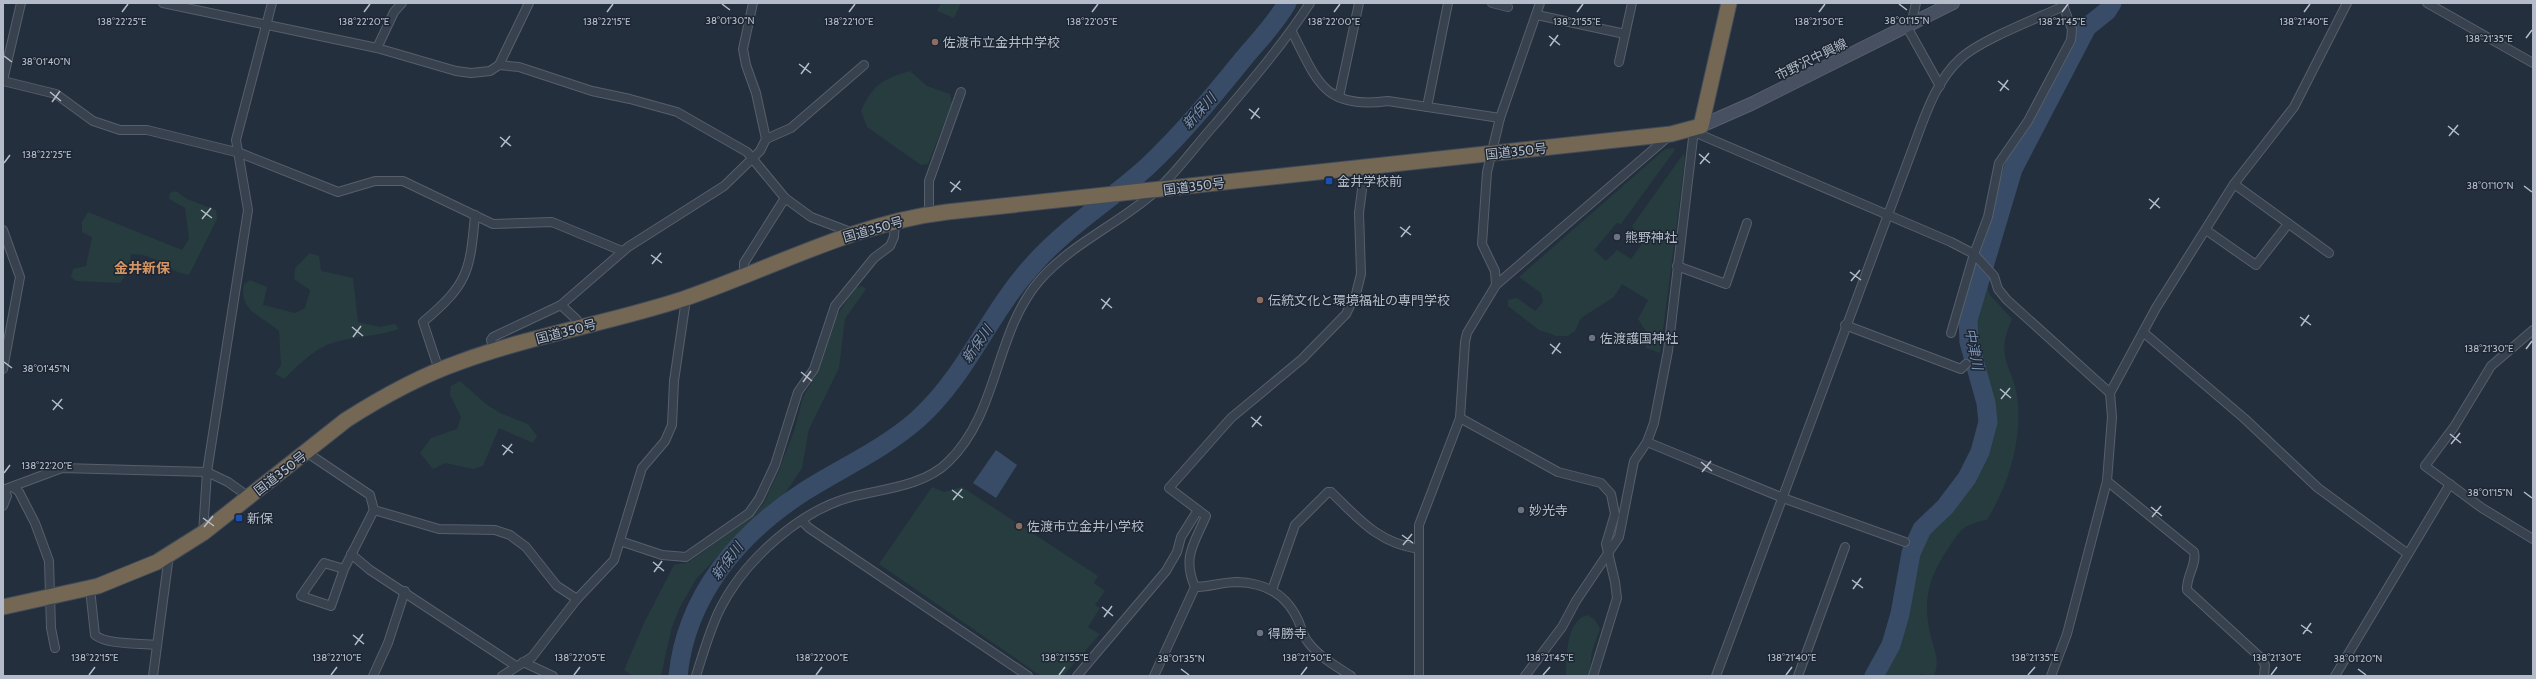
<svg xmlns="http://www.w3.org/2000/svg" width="2536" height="679" font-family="Cabin,'Noto Sans JP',sans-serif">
<rect width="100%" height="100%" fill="#242f3e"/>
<g fill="#263c3f">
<path d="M941,3H961L954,18L937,11Z"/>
<path d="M910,71L927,86L950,94L952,103L928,164L921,165L867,127L861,111C873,84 883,79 910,71Z"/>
<path d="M1673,148L1675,150L1621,224L1617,223L1594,250L1606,261L1617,250L1631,259L1642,244L1634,238L1636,232L1632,226L1684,153L1685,160L1660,353L1646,348L1647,333L1638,319L1648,300L1622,284L1614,297L1581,318L1575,331L1568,336H1556L1539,330L1508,306V300L1517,298L1535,311L1543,302L1541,293L1519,277L1665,149Z"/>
<path d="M176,191L187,199L216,210L217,219L189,275C167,272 156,253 131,254L128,272L120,283L76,281L71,277L73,269L86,266L92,237L82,232V222L88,212L182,250L189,239L185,208L169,199L170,193Z"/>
<path d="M310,253L319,256L321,271L353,278L358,322L380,327L395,324L399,329C379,336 359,336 339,341C316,346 300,364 284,379L275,374L281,365L279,331C262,316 238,311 244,284L250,280L267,287L263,305L295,313L305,308L310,290L294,279L295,268Z"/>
<path d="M1985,281L1990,295L2012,319C1993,362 2015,365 2018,404C2021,444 2008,486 1987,520C1964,524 1961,529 1949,547C1928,578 1922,601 1931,637C1935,653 1940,660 1934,676L1920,674L1918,676H1877L1900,636L1908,602L1915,554L1924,537L1946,517L1971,485L1987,450L1993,409L1973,339V319Z"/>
<path d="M862,286L866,289L845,319L839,368L809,429L802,468L782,498L721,553L696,579L680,607L671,630L661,676H633L624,670L645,621L674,565L689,562L751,517L764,503L780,468L795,428L803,397L818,371L836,317L855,288Z"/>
<path d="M460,381L486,404L500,413L528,424L537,436L533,443L499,428L483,466L473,469L445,463L433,469L420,453L431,438L457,429L461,417L450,395L451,386Z"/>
<path d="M932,487L944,492L962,487L1098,576L1094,583L1105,591L1095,605L1100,608L1088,627L1100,634L1063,676H1041L879,564Z"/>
<path d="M1588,615L1595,620L1600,629L1592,651L1589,676H1566C1566,659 1566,619 1588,615Z"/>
</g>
<path fill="#394c67" d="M996,450L1017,465L996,498L973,483Z"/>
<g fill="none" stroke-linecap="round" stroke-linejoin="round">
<g stroke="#394c67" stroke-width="19">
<path d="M678,676C686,596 739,533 805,491C843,467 884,449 918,419C967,375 989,313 1032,266C1066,227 1111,200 1148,166C1183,133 1214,95 1244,58C1259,40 1276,23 1287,3"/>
<path d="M1874,676L1891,645L1900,614L1911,553L1922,529L1945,507L1967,478L1980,452L1988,422L1986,403L1969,342L1968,320L2013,169L2087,27L2107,11L2112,3"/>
</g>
<g stroke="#565f6c" stroke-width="10">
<g id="street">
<path d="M163,3L377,48L456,71L471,73L490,71L499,65L519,67L592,91L630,99L677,112L747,152L785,198L811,217L853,233"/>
<path d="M1492,3L1508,7"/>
<path d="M2427,3L2533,63"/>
<path d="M1537,15L1625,34"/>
<path d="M1911,25L1916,3"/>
<path d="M1907,27L1940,86"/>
<path d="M1292,32C1317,80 1323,110 1388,101L1500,118"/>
<path d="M377,48L394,12L402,3"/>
<path d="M1619,62L1632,3"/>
<path d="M499,65L529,3"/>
<path d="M3,80L21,3"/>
<path d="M3,81L56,94L93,121L120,130H147L240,153L338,192L375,181H403L493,224L552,222L622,251"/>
<path d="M1339,97L1359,3"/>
<path d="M1427,107L1448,3"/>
<path d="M1701,126V135L1951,242L1974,254L1994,276L1998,289L2007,300L2110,393"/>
<path d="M766,139L791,128L864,65"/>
<path d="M2234,184L2329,253"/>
<path d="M929,215V181L961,92"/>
<path d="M3,230L20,277L3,369"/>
<path d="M2206,230L2256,265L2288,224"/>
<path d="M1677,266L1726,284L1747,223"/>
<path d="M744,275V263L785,198"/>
<path d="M1496,285L1495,271L1482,244L1487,172L1500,118L1540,3"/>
<path d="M561,305L577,320"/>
<path d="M1845,325L1961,369L1966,364"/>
<path d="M2533,330L2491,366L2454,427L2425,466L2482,508L2533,539"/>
<path d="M2143,332L2245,419L2318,488L2408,554"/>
<path d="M1951,333L1974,254L1988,217L1999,163L2028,121L2071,40L2072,29L2062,3"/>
<path d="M494,351L491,340L493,337L561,305L628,247L724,186L760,151L766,139L756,93L746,65L743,49L753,3"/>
<path d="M439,370L423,322C468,284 470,272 475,215"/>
<path d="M1460,418L1558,472L1601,483L1611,494L1615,514L1606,544L1615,582L1617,598L1593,676"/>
<path d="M1647,442L1783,498L1905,542"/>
<path d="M306,452L370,495L374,510L439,529L495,530L510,535L526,547L557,586L577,599"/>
<path d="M2107,481L2194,552C2197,565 2186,576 2187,590L2261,658L2265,665L2264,676"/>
<path d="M13,487L19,492L35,523L49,561L51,628L55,648"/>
<path d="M3,489L7,496L3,506"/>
<path d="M3,490L62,468L207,472L228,482L249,497"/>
<path d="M802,521L809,528L1028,676"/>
<path d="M203,533L207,472L248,210L236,140L272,3"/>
<path d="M620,541L662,555L686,557L749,513L759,499L775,465L798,392L814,369L835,306L874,258L890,246L894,237L895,221"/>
<path d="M351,554L370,570L516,666"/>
<path d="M344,569L324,563L301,596L331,606L344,569L374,510"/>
<path d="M1195,587C1209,587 1223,582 1237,582C1266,583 1286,594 1298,620C1301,627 1303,636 1308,642C1319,657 1336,666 1351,676"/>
<path d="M90,589L95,635C107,645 141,643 156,645"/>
<path d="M1272,590L1295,525L1328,492H1331C1359,519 1378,543 1419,549"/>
<path d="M523,662L553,676"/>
<path d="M153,676L169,555"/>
<path d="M373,676L388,643L405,591"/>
<path d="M502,676L532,657L577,599L614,560L642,468L665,441L672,425L674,381L685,306L683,299"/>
<path d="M696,676C703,654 710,629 720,609C744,561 799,511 851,497C883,489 924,486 948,462C999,413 994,334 1039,281C1072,243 1119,224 1156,191C1178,171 1196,145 1216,123C1249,84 1282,46 1310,3"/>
<path d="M1077,676L1166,571L1177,552L1181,537L1198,510"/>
<path d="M1154,676L1195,587C1182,557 1194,544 1206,516L1169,488L1231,418L1302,359L1346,314L1356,294L1361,274L1359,213L1365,166"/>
<path d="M1419,676V525L1460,418L1465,342L1467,333L1496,285L1669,136"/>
<path d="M1525,676L1562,627L1576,601L1619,537L1634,461L1647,442L1654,423L1668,351L1693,138L1700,127"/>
<path d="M1716,676L1917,137C1927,110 1938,79 1960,59C1980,40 2036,19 2064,6"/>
<path d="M1798,676L1845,547"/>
<path d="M2051,676L2067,634L2107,481L2112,417L2110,393L2156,308L2234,184L2294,107L2347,3"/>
<path d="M2335,676L2450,484"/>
</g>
</g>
<g stroke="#565f6c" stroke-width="14">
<path id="secondary" d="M1701,126L1751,104L1953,3"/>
</g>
<g stroke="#434c59" stroke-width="17">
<path id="highway" d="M3,607L98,586L157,562L203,533L346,420C382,397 420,376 460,362C533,335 610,323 683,299C771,269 854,223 947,212L1671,134L1701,126L1729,3"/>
</g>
<use href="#street" stroke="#38414e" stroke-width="8"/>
<use href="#secondary" stroke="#465061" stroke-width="12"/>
<use href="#highway" stroke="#746855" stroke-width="15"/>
</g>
<path fill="none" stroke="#b4bcc9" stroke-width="1.5" d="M722,4L730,10M1899,4L1907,10M122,12L128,4M364,12L370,4M607,12L613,4M849,12L855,4M1092,12L1098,4M1334,12L1340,4M1577,12L1583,4M1819,12L1825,4M2062,12L2068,4M2304,12L2310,4M1549,36L1560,45M2526,38L2532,30M1550,46L1558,35M4,56L12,62M799,64L811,73M801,74L809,63M1998,81L2009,90M2000,91L2008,80M50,92L61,101M52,102L60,91M1249,109L1260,118M1251,119L1259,108M2448,126L2459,135M2449,136L2458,125M500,137L511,146M501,147L510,136M1699,154L1710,163M4,163L10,155M1700,164L1709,153M950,182L961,190M2524,186L2532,192M951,192L960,181M2149,199L2160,208M2150,209L2159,198M201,210L212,218M202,219L211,208M1400,227L1411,235M1401,237L1410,226M651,255L662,263M652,264L661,253M1850,272L1861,280M1851,281L1860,270M1101,299L1112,308M1102,309L1110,298M2300,317L2311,325M2301,326L2309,315M352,327L363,336M353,337L361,326M1550,344L1561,353M2526,349L2532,341M1552,354L1560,343M4,362L12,368M801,372L812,381M803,382L811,371M2000,389L2011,398M2001,399L2010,388M52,400L63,409M53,410L62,399M1251,417L1262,426M1252,427L1261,416M2450,434L2461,443M2451,444L2460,433M502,445L513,453M503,455L512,444M1701,462L1712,471M1702,472L1711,461M4,473L10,465M952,490L963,498M2524,492L2532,498M953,500L962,489M2151,507L2162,516M2152,517L2161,506M203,518L214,526M204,527L213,516M1402,535L1413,543M1403,545L1412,534M653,562L664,571M654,572L662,561M1852,580L1863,588M1853,589L1861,578M1102,607L1113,616M1104,617L1112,606M2301,625L2312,633M2303,634L2311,623M353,635L364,644M355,645L363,634M1181,669L1189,675M2358,669L2366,675M89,675L95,667M331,675L337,667M574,675L580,667M816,675L822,667M1059,675L1065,667M1301,675L1307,667M1543,675L1550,667M1786,675L1792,667M2028,675L2035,667M2271,675L2277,667"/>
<g fill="#8d6e63" stroke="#1d2633" stroke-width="1.5">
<circle cx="935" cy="42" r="4"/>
<circle cx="1260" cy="300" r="4"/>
<circle cx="1019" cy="526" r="4"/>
</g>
<g fill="#1a4fb4" stroke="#1d2633" stroke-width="1.5">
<rect x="1325" y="177" width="8" height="8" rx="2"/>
<rect x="235" y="514" width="8" height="8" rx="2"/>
</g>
<g fill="#6b7280" stroke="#1d2633" stroke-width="1.5">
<circle cx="1617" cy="237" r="4"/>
<circle cx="1592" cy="338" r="4"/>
<circle cx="1521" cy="510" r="4"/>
<circle cx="1260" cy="633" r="4"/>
</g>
<g text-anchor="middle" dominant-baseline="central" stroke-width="3" stroke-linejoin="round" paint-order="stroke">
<g font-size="13" fill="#b4bcc9" stroke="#1d2633" text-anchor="start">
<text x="943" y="42">佐渡市立金井中学校</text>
<text x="1337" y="181">金井学校前</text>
<text x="1625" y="237">熊野神社</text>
<text x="1268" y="300">伝統文化と環境福祉の専門学校</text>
<text x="1600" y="338">佐渡護国神社</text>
<text x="1529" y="510">妙光寺</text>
<text x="247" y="518">新保</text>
<text x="1027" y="526">佐渡市立金井小学校</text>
<text x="1268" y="633">得勝寺</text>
</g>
<g font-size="13" fill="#b4bcc9" stroke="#1d2633">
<text transform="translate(1811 59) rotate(-26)">市野沢中興線</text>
<text transform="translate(1516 151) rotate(-6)">国道350号</text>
<text transform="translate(1194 186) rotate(-7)">国道350号</text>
<text transform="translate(873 229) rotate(-16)">国道350号</text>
<text transform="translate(566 331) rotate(-15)">国道350号</text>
<text transform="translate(280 473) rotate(-38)">国道350号</text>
</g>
<g font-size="14" font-style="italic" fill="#7c92b1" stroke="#1d2633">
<text transform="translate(1199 111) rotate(-48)">新保川</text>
<text transform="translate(977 344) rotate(-55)">新保川</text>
<text transform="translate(1974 349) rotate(79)">中津川</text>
<text transform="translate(727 561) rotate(-53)">新保川</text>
</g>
<g font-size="14" font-weight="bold" fill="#d59563" stroke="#1d2633">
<text x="142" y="268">金井新保</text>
</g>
</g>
<g font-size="10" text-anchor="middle" fill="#b4bcc9" stroke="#1d2633" stroke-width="3" stroke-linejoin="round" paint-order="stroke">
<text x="730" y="24">38°01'30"N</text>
<text x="1907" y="24">38°01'15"N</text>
<text x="607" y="25">138°22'15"E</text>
<text x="849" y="25">138°22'10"E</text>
<text x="1092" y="25">138°22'05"E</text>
<text x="1334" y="25">138°22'00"E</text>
<text x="1577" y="25">138°21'55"E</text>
<text x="1819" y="25">138°21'50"E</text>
<text x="2062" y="25">138°21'45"E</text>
<text x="2304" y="25">138°21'40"E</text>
<text x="122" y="25">138°22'25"E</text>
<text x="364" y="25">138°22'20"E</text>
<text x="2489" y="42">138°21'35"E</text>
<text x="46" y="65">38°01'40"N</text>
<text x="47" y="158">138°22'25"E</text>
<text x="2490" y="189">38°01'10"N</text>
<text x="2489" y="352">138°21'30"E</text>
<text x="46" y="372">38°01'45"N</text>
<text x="47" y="469">138°22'20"E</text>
<text x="2490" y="496">38°01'15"N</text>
<text x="95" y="661">138°22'15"E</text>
<text x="337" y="661">138°22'10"E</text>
<text x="580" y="661">138°22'05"E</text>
<text x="822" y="661">138°22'00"E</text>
<text x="1065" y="661">138°21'55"E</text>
<text x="1307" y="661">138°21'50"E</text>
<text x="1550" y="661">138°21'45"E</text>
<text x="1792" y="661">138°21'40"E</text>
<text x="2035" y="661">138°21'35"E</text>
<text x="2277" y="661">138°21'30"E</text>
<text x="1181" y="662">38°01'35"N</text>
<text x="2358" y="662">38°01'20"N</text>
</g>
<rect width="2536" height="679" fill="none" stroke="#b4bcc9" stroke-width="8"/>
</svg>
